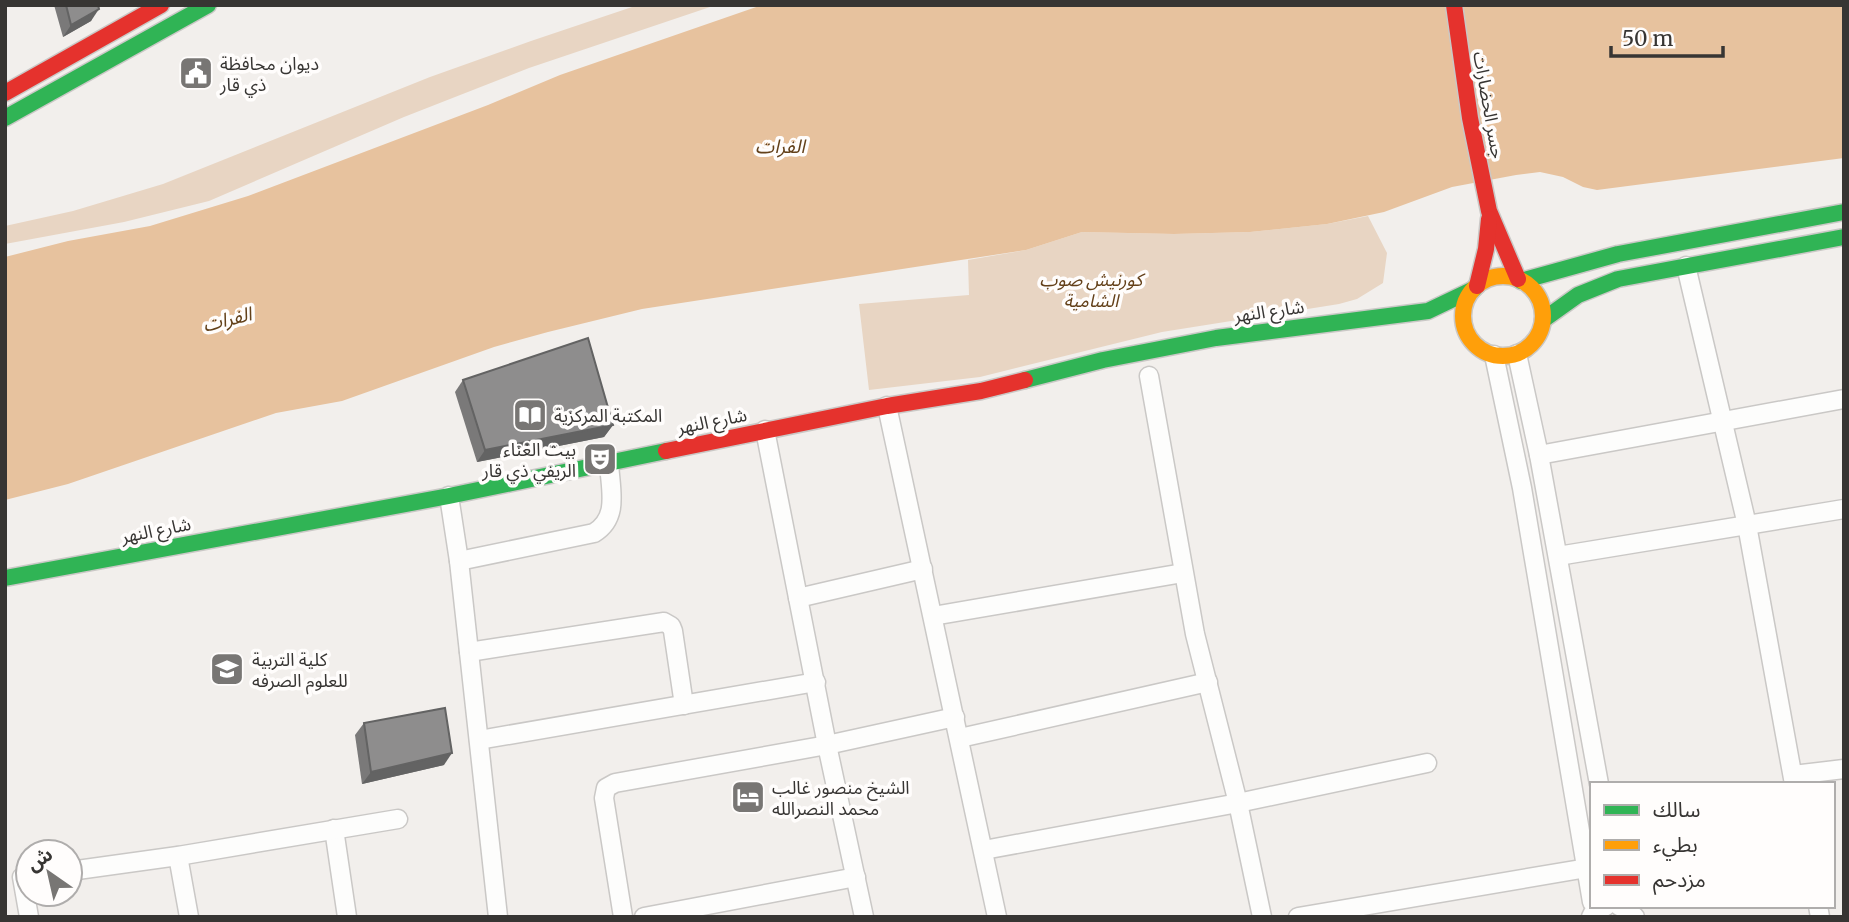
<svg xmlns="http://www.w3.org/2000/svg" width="1849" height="922" font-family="Merriweather,'Noto Sans Arabic',serif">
<rect width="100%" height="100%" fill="#f2efec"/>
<g fill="#e8d5c3">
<path d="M638,5L713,6L529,68L404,117L209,201L124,222L5,244V226L73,211L163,184L430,77L531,41Z"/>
<path d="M1368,216L1387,253L1383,283L1357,299L1339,304L1162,332L980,377L869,390L859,304L969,295L968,260L1026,250L1082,232L1174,234L1250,232L1327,224Z"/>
</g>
<path fill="#e7c29e" d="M762,5H1844V158L1597,190L1583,187L1563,177L1540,172L1516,175L1452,187L1384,212L1327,224L1250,232L1174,234L1082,232L1026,250L642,309L548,332L494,347L342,401L276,413L68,484L5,500V257L68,241L150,226L248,196L488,105L560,75Z"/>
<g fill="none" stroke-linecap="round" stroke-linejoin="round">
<g stroke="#cac8c6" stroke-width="21">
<g id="street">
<path d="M1686,266L1747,525L1794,784"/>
<path d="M1517,354L1539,455L1599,784"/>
<path d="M1494,355L1522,488L1592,902"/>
<path d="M1149,376L1195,634L1238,803L1262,917"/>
<path d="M887,406L997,917"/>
<path d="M765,430L827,745L864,917"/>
<path d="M1539,455L1844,399"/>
<path d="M449,496L459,561L498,917"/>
<path d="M1558,556L1844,509"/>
<path d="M459,561L594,533C620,517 610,489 609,462"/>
<path d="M798,598L923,569"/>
<path d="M933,616L1183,573"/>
<path d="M469,652L664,622L671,626L673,631L684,705"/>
<path d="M960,738L1208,682"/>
<path d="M479,740L816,682"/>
<path d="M1793,775L1844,769"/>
<path d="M334,829L347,917"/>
<path d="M984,850L1238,803L1427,763"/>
<path d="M178,856L189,917"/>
<path d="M70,871L178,856L398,819"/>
<path d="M22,877L29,917"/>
<path d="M1619,906L1627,910L1635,917"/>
<path d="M1818,906L1820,917"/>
<path d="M623,917L604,798L606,788L615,783L827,745L955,717"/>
<path d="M644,917L856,877"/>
<path d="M1298,917L1587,868"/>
<path d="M1591,917L1593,913L1606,906"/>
</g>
</g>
<g stroke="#cac8c6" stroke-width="19">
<g id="fast">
<path d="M5,118L208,5"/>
<path d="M1521,281L1618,254L1844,212"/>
<path d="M1543,320L1578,295L1618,279L1844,237"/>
<path d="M1025,380L1103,360L1216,338L1428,311L1474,289"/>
<path d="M5,578L449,496L666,451"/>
</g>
</g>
<g stroke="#cac8c6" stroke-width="19">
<circle id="slow" cx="1503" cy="316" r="40"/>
</g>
<g stroke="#cac8c6" stroke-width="19">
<g id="jam">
<path d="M1454,5L1470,118L1489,211L1518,279"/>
<path d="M5,93L161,5"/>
<path d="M1477,286L1486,249L1489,219"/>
<path d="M666,451L887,406L981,391L1025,380"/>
</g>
</g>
<use href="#street" stroke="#fdfdfc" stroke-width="18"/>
<use href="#fast" stroke="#30b455" stroke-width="16"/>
<use href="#slow" stroke="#ff9f0a" stroke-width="16"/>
<use href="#jam" stroke="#e5322d" stroke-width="16"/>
</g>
<g fill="#7a7979">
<path d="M54,5H98L91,21L63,37Z"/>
<path d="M463,380L613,425L604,437L477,462L455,392Z"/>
<path d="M364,723L444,765L362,784L355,735Z"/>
</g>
<g fill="#636363">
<path d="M99,9L91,21L63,37L71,25Z"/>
<path d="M613,425L604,437L477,462L485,450Z"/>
<path d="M452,753L444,765L362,784L371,772Z"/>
</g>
<g fill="#8e8d8d" stroke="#636363" stroke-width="2">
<path d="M66,5H98L99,9L71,25Z"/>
<path d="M588,338L613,425L485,450L463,380Z"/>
<path d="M445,708L452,753L371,772L364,723Z"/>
</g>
<defs>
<g id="civic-square" transform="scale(1.75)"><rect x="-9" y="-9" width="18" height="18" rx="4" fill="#787674" stroke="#fffdfc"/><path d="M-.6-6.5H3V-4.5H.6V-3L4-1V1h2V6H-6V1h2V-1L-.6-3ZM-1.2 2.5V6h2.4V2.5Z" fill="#fff"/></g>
<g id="library-square" transform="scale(1.75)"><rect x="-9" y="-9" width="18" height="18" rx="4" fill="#787674" stroke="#fffdfc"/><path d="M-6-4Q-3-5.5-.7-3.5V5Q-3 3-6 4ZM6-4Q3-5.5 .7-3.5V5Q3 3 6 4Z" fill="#fff"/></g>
<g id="theatre-square" transform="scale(1.75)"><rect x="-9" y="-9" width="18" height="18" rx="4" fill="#787674" stroke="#fffdfc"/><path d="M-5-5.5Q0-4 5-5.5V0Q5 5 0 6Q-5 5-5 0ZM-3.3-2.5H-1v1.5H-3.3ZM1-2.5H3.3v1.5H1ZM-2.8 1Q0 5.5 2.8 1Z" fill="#fff"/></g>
<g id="university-square" transform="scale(1.75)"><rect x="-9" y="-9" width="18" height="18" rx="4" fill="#787674" stroke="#fffdfc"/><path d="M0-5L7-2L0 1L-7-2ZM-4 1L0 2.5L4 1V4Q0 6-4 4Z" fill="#fff"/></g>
<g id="hotel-square" transform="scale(1.75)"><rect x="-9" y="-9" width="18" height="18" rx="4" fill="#787674" stroke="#fffdfc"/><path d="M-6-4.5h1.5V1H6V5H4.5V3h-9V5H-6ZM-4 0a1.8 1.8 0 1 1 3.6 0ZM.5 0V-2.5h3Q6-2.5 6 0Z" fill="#fff"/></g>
</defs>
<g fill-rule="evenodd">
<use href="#civic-square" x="196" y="73"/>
<use href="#library-square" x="530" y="415"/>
<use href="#theatre-square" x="600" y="459"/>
<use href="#university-square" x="227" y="669"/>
<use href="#hotel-square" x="748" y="797"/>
</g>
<g text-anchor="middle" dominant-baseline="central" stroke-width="7" stroke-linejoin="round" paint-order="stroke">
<g font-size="18" fill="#373533" stroke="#fffdfc" text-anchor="start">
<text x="220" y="63">ديوان محافظة<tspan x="220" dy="21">ذي قار</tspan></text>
<text x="554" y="415">المكتبة المركزية</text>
<text x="576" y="449" text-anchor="end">بيت الغناء<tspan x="576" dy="21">الريفي ذي قار</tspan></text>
<text x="252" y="659">كلية التربية<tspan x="252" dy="21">للعلوم الصرفه</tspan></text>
<text x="772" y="787">الشيخ منصور غالب<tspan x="772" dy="21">محمد النصرالله</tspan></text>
</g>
<g font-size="18" fill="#373533" stroke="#fffdfc">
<text transform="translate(1489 105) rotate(80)">جسر الحضارات</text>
<text transform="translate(1269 311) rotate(-8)">شارع النهر</text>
<text transform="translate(712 421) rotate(-11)">شارع النهر</text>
<text transform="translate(156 530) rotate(-11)">شارع النهر</text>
</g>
<g font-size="18" font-style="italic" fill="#64411a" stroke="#fffdfc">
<text x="1091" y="279">كورنيش صوب<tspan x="1091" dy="21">الشامية</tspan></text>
</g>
<g font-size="19" font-style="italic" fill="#63411a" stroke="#fffdfc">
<text x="780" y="146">الفرات</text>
<text transform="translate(227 319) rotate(-14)">الفرات</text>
</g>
</g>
<rect width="1849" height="922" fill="none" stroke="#373533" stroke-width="14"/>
<rect x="1590" y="782" width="245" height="126" fill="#fffdfc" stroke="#afadac" stroke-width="2"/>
<rect x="1604" y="805" width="35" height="10" fill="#30b455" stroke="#afadac" stroke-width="2"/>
<text x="1653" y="817" font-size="21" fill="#373533">سالك</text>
<rect x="1604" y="840" width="35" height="10" fill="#ff9f0a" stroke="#afadac" stroke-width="2"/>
<text x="1653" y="852" font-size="21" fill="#373533">بطيء</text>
<rect x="1604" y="875" width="35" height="10" fill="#e5322d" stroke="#afadac" stroke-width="2"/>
<text x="1653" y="887" font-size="21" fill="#373533">مزدحم</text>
<g transform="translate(49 873) rotate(326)"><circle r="33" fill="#fffdfc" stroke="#afadac" stroke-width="2"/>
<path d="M0-5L12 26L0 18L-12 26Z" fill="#787674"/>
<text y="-10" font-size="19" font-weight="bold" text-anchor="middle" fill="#373533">ش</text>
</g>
<path d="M1611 46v10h112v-10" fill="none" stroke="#373533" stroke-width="3.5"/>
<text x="1622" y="46" font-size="21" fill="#373533" stroke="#fffdfc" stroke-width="5" paint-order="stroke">50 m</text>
</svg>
